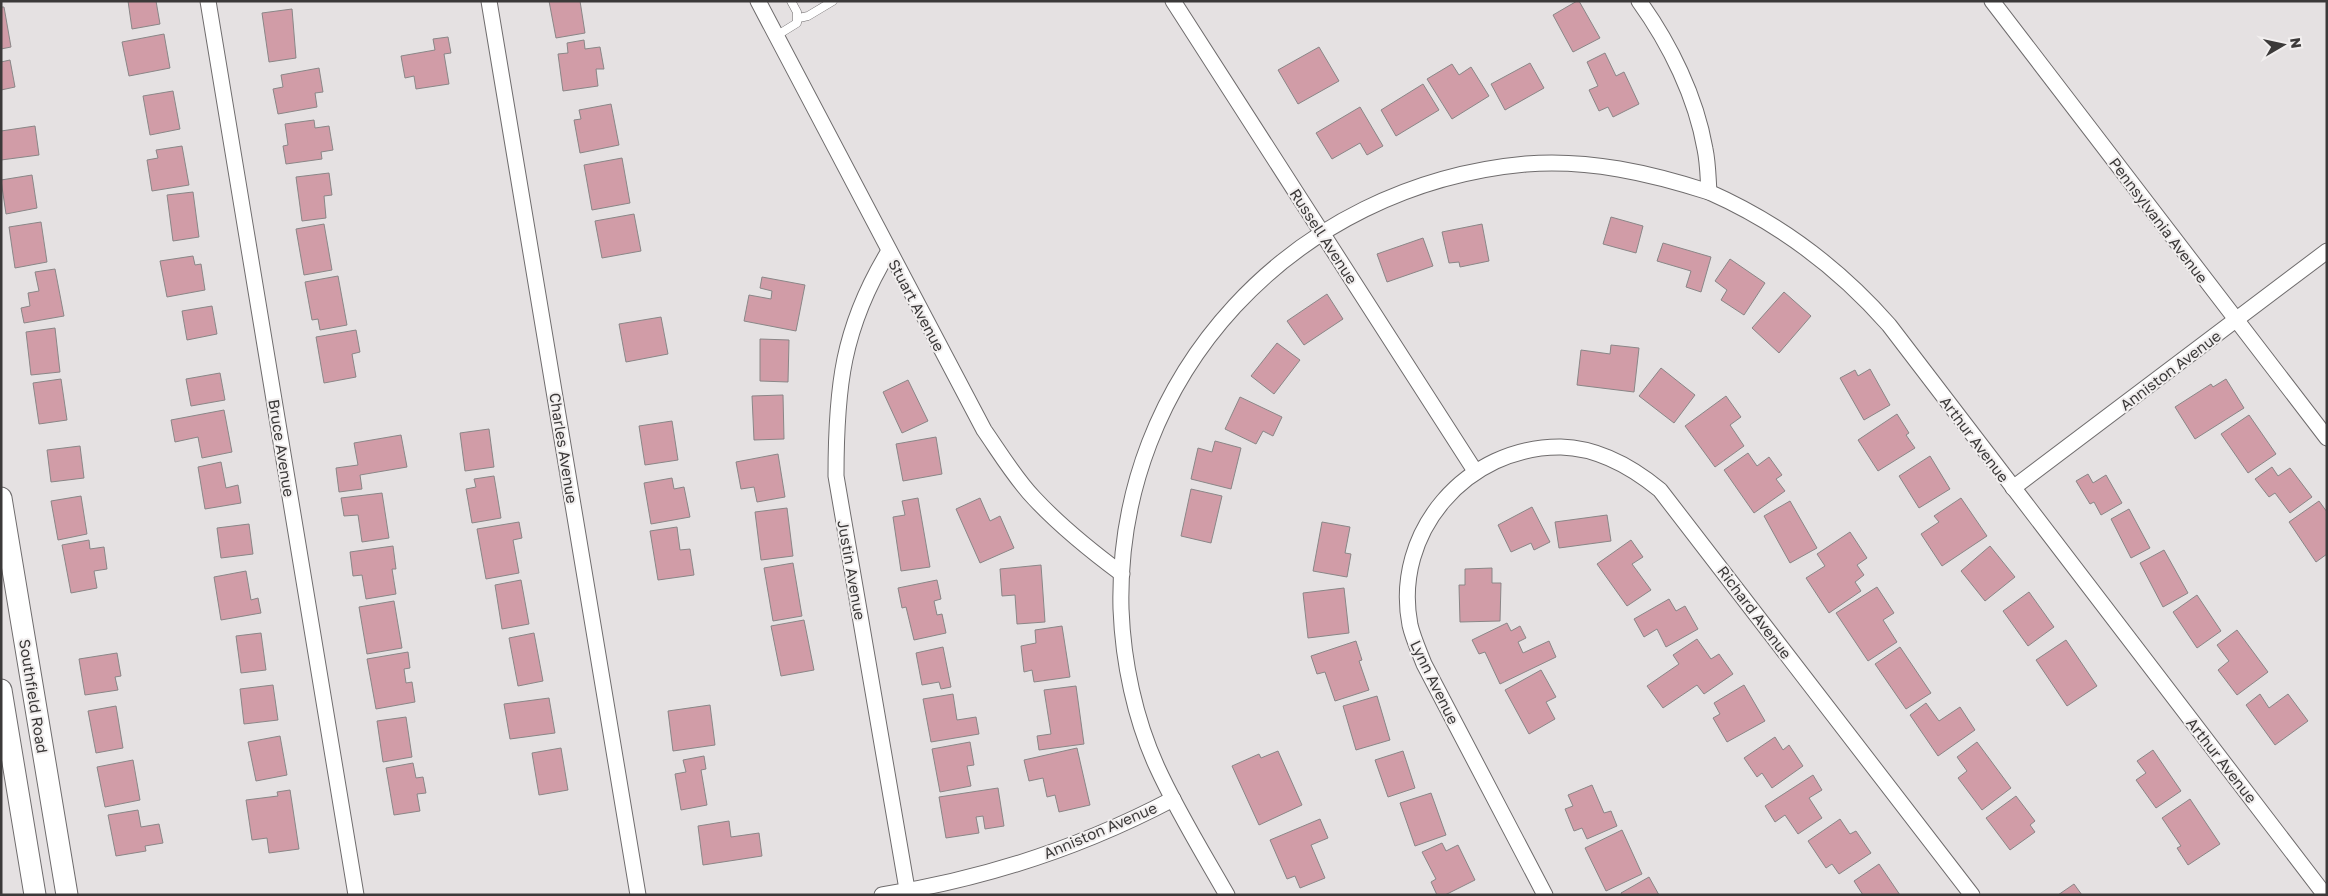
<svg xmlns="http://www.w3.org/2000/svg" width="2328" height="896" font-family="'Golos Text',sans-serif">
<rect width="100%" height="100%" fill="#e5e1e2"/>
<g fill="#d19ca7" stroke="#8a8687">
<path d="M128,1H156L160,24L132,29Z"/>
<path d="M549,1H580L585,33L556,38Z"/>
<path d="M1577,1H1579L1600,38L1573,52L1553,15Z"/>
<path d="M1,7H4L11,47L1,49Z"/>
<path d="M292,9L296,58L269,62L262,13Z"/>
<path d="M164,34L170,68L129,76L122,42Z"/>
<path d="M448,37L451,53L444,54L449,84L416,89L414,76L405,78L401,56L435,50L433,39Z"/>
<path d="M584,40L585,49L600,47L604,69H596L598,86L563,91L558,54L568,53L567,43Z"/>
<path d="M1319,47L1339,81L1298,104L1278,70Z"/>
<path d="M1605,53L1616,76L1624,72L1639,104L1613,117L1608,107L1599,111L1589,90L1598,86L1587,62Z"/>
<path d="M10,60L15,87L1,90V62Z"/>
<path d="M1530,63L1544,88L1505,110L1491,84Z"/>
<path d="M1452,64L1459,75L1471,67L1489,96L1452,119L1427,79Z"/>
<path d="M319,68L323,92L315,93L317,107L278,114L273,89L283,87L281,75Z"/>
<path d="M1423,84L1439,110L1396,136L1381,110Z"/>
<path d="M173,91L180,129L150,135L143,96Z"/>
<path d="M611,104L619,145L580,153L574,120L581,119L579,110Z"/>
<path d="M1360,107L1383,146L1367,155L1360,143L1332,159L1316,133Z"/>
<path d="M314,120L315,128L329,126L333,150L321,152L322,159L286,164L283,146L288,145L285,124Z"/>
<path d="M35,126L39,155L1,160V131Z"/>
<path d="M182,146L189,185L152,191L147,160L158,158L156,150Z"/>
<path d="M622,158L630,203L592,210L584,165Z"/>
<path d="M329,173L332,195L324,196L326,218L302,221L296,177Z"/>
<path d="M32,175L37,208L6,214L1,180Z"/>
<path d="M193,192L199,237L173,241L167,195Z"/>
<path d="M634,214L641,251L602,258L595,221Z"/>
<path d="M1611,217L1643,226L1636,253L1603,244Z"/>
<path d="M41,222L47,262L15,268L9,227Z"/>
<path d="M324,224L332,270L304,275L296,229Z"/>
<path d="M1482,224L1489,261L1460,267L1459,262L1449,263L1442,232Z"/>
<path d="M1423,238L1433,266L1387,282L1377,254Z"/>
<path d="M1663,243L1711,257L1701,292L1686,287L1691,271L1657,261Z"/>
<path d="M193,256L195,265L201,264L205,290L167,297L160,261Z"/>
<path d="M1730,259L1765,283L1744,315L1721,300L1727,290L1715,281Z"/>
<path d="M55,269L64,316L24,323L21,308L30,306L28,293L39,291L35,272Z"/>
<path d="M338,276L347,325L320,330L318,319L312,320L305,282Z"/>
<path d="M762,277L805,285L796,331L744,321L749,295L771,299L772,291L760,288Z"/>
<path d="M1784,292L1811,316L1779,353L1752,328Z"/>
<path d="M1327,294L1343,319L1304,345L1287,321Z"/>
<path d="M212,306L217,334L187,340L182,311Z"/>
<path d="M661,317L668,354L626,362L619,324Z"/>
<path d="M55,328L60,372L31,375L26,332Z"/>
<path d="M356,330L360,352L352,354L356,377L324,383L316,337Z"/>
<path d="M760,339L789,340L788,382L760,381Z"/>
<path d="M1277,343L1300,360L1274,394L1251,376Z"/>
<path d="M1611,345L1639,348L1634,392L1577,385L1581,350L1610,354Z"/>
<path d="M1661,368L1695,395L1674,423L1639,396Z"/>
<path d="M1870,369L1890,405L1864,420L1840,378L1855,370L1858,376Z"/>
<path d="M220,373L225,400L191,406L186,379Z"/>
<path d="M61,379L67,420L39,424L33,383Z"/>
<path d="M2226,379L2244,408L2195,439L2175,407L2211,384L2213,387Z"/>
<path d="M908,380L928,421L902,433L883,392Z"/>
<path d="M783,395L784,439L754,440L752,396Z"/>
<path d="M1726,396L1741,417L1730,425L1744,446L1715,467L1685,426Z"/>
<path d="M1240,397L1282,417L1273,436L1263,431L1256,444L1225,429Z"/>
<path d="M224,410L232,452L202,458L198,437L175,442L171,420Z"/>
<path d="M1897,414L1909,433L1906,435L1915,448L1878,471L1858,440Z"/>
<path d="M2249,415L2276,454L2248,473L2221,434Z"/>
<path d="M672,421L678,460L645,465L639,426Z"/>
<path d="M489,429L494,467L465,471L460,433Z"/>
<path d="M401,435L407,467L360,475L362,489L339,492L336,468L358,465L354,443Z"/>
<path d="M936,437L942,474L903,481L896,444Z"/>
<path d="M1215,441L1241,448L1231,489L1191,479L1198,448L1212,452Z"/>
<path d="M80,446L84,478L51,482L47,450Z"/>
<path d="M1748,453L1757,466L1769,457L1782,475L1776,479L1785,491L1754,513L1724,470Z"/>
<path d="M778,454L785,497L757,502L754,487L741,489L736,462Z"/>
<path d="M1930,456L1950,489L1919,508L1899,476Z"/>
<path d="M221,462L226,488L238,485L241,503L205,509L198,467Z"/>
<path d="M2272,467L2278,476L2290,468L2312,497L2290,513L2275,493L2269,497L2255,479Z"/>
<path d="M2088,474L2093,483L2106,475L2122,503L2101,515L2094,502L2090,504L2076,481Z"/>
<path d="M494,476L501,518L472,523L466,489L476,487L474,479Z"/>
<path d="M672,478L674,489L684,487L690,517L651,524L644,483Z"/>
<path d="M1191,489L1222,496L1211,543L1181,536Z"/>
<path d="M382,493L389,538L362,542L358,515L344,516L341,498Z"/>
<path d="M81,496L87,534L58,540L51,501Z"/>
<path d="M918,498L930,567L901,571L893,517L905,515L902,501Z"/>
<path d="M980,498L990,521L1000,516L1014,548L980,563L956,509Z"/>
<path d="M1961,498L1987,536L1942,566L1921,534L1939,522L1934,516Z"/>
<path d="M1790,501L1817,548L1790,563L1764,516Z"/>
<path d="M2319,501L2327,512V554L2316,562L2289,522Z"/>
<path d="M1532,507L1550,542L1534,550L1531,543L1511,552L1498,525Z"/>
<path d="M787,508L793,556L761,560L755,512Z"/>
<path d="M2129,509L2150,548L2131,558L2111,519Z"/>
<path d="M1607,515L1611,541L1559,548L1555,522Z"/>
<path d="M519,522L522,538L513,540L519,573L486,579L477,529Z"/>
<path d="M1322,522L1350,527L1345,553L1351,554L1347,577L1313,571Z"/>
<path d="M249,524L253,554L221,558L217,528Z"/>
<path d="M677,527L680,550L690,549L694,575L658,580L650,531Z"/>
<path d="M1850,532L1867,558L1857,565L1864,575L1855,582L1861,591L1829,613L1806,578L1825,566L1817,554Z"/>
<path d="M89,540L90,549L104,547L107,569L94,571L97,588L71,593L62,545Z"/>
<path d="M1631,540L1643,557L1632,564L1651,590L1627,606L1597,564Z"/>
<path d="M393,546L396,569H392L396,594L366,599L362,575L353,576L350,552Z"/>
<path d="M1990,546L2015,577L1985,601L1961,571Z"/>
<path d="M2164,550L2188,593L2163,607L2140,563Z"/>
<path d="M793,563L802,616L773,621L764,568Z"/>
<path d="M1041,565L1045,622L1017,624L1015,595L1002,596L1000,569Z"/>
<path d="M1492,568V583H1501L1500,621L1460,622L1459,585H1465V569Z"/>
<path d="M246,571L251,600L258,598L261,613L221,620L214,577Z"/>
<path d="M521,580L529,624L502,629L495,585Z"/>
<path d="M937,580L941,599L934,601L937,615L942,614L946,633L914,640L906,607L902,608L898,588Z"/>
<path d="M1877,587L1894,613L1883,620L1897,642L1868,661L1836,613Z"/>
<path d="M1344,588L1349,633L1308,638L1303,593Z"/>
<path d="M2029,592L2054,627L2028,646L2003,611Z"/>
<path d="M2197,595L2221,631L2197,648L2173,612Z"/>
<path d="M1669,599L1676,611L1685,606L1698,629L1666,647L1657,629L1644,637L1634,619Z"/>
<path d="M394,601L402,648L367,654L359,607Z"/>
<path d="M804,620L814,670L781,676L771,626Z"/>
<path d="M1507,623L1511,631L1520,626L1526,638L1518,642L1523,653L1549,641L1556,657L1500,684L1485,652L1479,654L1472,640Z"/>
<path d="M1062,626L1070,677L1034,682L1032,670L1024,672L1021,646L1036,643L1035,630Z"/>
<path d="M2237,630L2268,672L2237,695L2218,670L2229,661L2217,645Z"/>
<path d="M261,633L266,670L241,673L236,636Z"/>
<path d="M534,633L543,681L518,686L509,638Z"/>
<path d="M1697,639L1711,659L1719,654L1733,674L1704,694L1697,685L1663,708L1647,686L1679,664L1673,655Z"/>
<path d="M2066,640L2097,686L2067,706L2036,660Z"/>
<path d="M1356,641L1362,660L1359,661L1369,690L1335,701L1325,672L1317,674L1311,656Z"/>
<path d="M943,647L951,687L941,689L939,682L922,685L916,653Z"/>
<path d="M1900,647L1931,693L1906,709L1875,664Z"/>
<path d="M408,652L410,668L404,669L406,683L412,682L415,702L376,709L367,659Z"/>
<path d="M117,653L121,676L115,677L118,690L85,695L79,659Z"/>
<path d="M1541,670L1556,697L1546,702L1555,719L1529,734L1505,690Z"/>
<path d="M273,685L278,720L244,724L240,689Z"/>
<path d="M1744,685L1765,721L1727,742L1713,718L1720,714L1714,703Z"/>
<path d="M1076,686L1084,744L1039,750L1037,736L1051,734L1044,690Z"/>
<path d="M953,694L957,720L976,717L979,734L931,742L923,699Z"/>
<path d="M2260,694L2269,708L2288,694L2308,721L2275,745L2246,705Z"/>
<path d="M1377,696L1390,740L1356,750L1343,706Z"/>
<path d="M549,698L555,733L510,739L504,704Z"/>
<path d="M1926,703L1939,721L1960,707L1975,730L1938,756L1910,715Z"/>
<path d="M710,705L715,745L673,751L668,711Z"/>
<path d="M116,706L123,748L96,753L88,711Z"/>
<path d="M406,717L412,757L383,762L377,721Z"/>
<path d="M280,736L287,775L256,781L248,742Z"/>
<path d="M1775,737L1783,750L1789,745L1803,766L1772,788L1762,773L1757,777L1744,758Z"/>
<path d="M970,742L974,765L967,766L971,786L940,792L932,749Z"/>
<path d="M1977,742L2011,788L1982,810L1958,778L1967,771L1957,757Z"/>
<path d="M561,748L568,790L539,795L532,753Z"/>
<path d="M1077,748L1090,805L1059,812L1055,795L1047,797L1043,778L1029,781L1024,760Z"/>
<path d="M2153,750L2181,791L2156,808L2136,780L2146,773L2137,761Z"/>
<path d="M1278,751L1302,805L1259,825L1232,766L1259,754L1261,758Z"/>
<path d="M1403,751L1415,788L1388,797L1375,760Z"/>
<path d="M704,756L706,769L701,770L707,805L681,810L675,774L686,772L683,760Z"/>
<path d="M133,760L140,800L105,807L97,767Z"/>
<path d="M413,763L416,778L423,777L426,793L417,794L420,811L394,815L386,768Z"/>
<path d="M1813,775L1822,790L1809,798L1822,818L1798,834L1785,815L1775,822L1765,806Z"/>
<path d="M1592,785L1604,813L1611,811L1617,826L1587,839L1582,828L1574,831L1565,809L1573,806L1568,795Z"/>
<path d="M998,788L1004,826L985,829L983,816L976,817L979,833L946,838L939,797Z"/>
<path d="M290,790L299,849L269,853L267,838L252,840L246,800L278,796L277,792Z"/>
<path d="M1431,793L1446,835L1415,846L1400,803Z"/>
<path d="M2016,796L2035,821L2030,825L2035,832L2010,850L1986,818Z"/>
<path d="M2190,799L2220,844L2188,865L2177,848L2181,846L2162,818Z"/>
<path d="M138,810L141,827L159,824L163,843L145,846L146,851L116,856L108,815Z"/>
<path d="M1320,819L1328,838L1311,845L1325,878L1300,888L1295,876L1287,879L1270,840Z"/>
<path d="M1840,819L1850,834L1856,831L1871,853L1839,874L1832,864L1826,868L1808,841Z"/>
<path d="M729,821L731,837L759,833L762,856L703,865L698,826Z"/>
<path d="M1622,830L1642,874L1606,891L1585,848Z"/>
<path d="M1442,843L1446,851L1458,845L1475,880L1445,895H1437L1431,882L1436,879L1422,852Z"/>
<path d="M1879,864L1900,895H1863L1854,881Z"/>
<path d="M1649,877L1659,895H1622L1621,893Z"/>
<path d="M2074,884L2082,895H2058Z"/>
</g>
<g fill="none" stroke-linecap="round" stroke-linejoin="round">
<g stroke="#6f6c6d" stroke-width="9">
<g id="service">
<path d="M799,18L808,16L833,1"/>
<path d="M776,36L797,23V12L791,1"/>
</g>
</g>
<g stroke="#6f6c6d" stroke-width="17">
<g id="minor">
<path d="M208,1L356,895"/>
<path d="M489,1L638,895"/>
<path d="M758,1L984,430C1000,453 1015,478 1034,498C1061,527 1091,551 1122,574"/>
<path d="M1173,1L1475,471"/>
<path d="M1639,1C1670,44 1696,97 1705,149C1708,163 1708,178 1709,192C1779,223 1838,267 1889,325L2325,895"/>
<path d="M1992,1L2327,438"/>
<path d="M889,251C842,328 836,388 836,476L908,895"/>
<path d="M2013,488L2327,251"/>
<path d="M882,895C984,879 1082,847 1173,799"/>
<path d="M1227,895C1203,853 1177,811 1157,767C1135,719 1123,662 1121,609C1115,374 1295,185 1526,164C1589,159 1650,173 1709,192"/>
<path d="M1545,895L1424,664C1419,651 1413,638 1410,625C1392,532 1467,446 1561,447C1599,448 1632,467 1660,490L1972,895"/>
</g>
</g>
<g stroke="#6f6c6d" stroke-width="23">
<g id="secondary">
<path d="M1,498L67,895"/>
<path d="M1,690L35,895"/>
</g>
</g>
<use href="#service" stroke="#fff" stroke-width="8"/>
<use href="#minor" stroke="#fff" stroke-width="15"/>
<use href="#secondary" stroke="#fff" stroke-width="21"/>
</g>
<g text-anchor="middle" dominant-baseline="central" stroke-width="4" stroke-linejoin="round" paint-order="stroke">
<g font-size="15" fill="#3b3939" stroke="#f2efef">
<text transform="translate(2159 220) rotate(53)">Pennsylvania Avenue</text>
<text transform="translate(1324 236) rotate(57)">Russell Avenue</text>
<text transform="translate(917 305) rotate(62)">Stuart Avenue</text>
<text transform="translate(2170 370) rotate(-37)">Anniston Avenue</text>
<text transform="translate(1975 439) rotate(53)">Arthur Avenue</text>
<text transform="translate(282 448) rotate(81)">Bruce Avenue</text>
<text transform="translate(564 448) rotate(81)">Charles Avenue</text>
<text transform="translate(852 570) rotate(80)">Justin Avenue</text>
<text transform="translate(1755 612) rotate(53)">Richard Avenue</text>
<text transform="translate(1435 682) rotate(64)">Lynn Avenue</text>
<text transform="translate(34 696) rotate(81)">Southfield Road</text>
<text transform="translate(2222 760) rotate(52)">Arthur Avenue</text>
<text transform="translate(1100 830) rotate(-23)">Anniston Avenue</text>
</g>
</g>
<rect width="2328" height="896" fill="none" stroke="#3b3939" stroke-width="5"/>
<g transform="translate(2283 45) rotate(81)" stroke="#f2efef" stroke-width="4" paint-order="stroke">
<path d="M0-4L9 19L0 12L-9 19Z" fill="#3b3939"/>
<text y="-8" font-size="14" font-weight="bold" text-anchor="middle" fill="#3b3939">N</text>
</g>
</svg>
